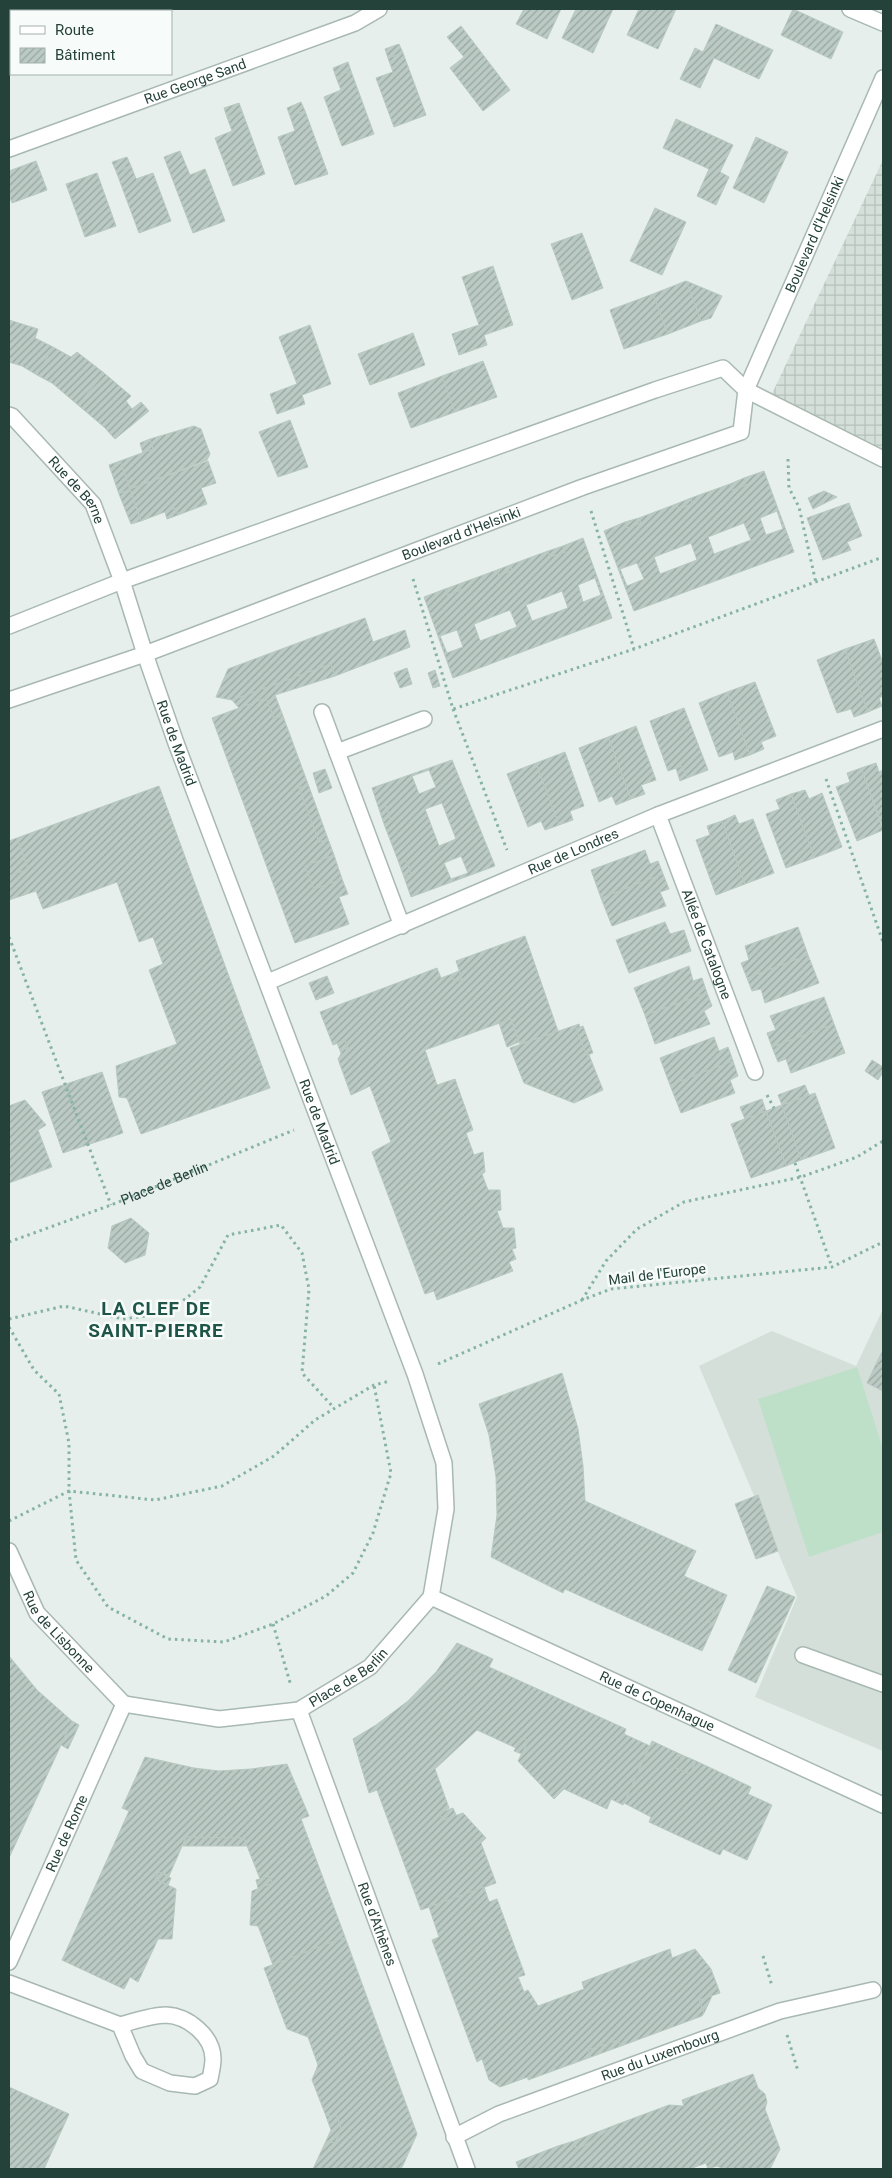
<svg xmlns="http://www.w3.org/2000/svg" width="892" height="2178" font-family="Roboto,sans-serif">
<defs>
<pattern id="industrial-grid" width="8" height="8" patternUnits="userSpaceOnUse" patternTransform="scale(1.25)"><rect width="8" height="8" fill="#d4dfda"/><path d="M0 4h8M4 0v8" fill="none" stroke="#b6c1bc"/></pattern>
<pattern id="building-hatch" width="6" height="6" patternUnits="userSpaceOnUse" patternTransform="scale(1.25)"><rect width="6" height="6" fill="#bbcac4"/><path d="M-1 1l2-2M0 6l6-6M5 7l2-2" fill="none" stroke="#98a6a0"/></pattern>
</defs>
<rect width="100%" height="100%" fill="#e6efeb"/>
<path fill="#d4dfda" d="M883,1309V1751L755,1697L797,1597L699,1366L772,1331L856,1366Z"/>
<path fill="url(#industrial-grid)" d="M883,160V459L768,402Z"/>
<path fill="#bfe0c8" d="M857,1367L883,1449V1532L809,1557L758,1399Z"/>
<g fill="url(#building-hatch)" stroke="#b8c9c2" fill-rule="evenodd">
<path d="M48,9H87L86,11H49Z"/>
<path d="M524,9H561L547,39L516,24Z"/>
<path d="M576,9H613L593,53L562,38Z"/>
<path d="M639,9H676L658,49L627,35Z"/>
<path d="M793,9L843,32L831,59L781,35Z"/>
<path d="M716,24L773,50L759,79L714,58L700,88L680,79L695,48L703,52Z"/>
<path d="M461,26L510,90L483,111L450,68L464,57L447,37Z"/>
<path d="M399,44L403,53L388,58L385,49Z"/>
<path d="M403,53L426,115L394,127L376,78L393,72L388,58Z"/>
<path d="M348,62L351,71L336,77L333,68Z"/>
<path d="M351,71L374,134L342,146L324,97L341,90L336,77Z"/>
<path d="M301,102L305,111L290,116L287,108Z"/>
<path d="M239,103L242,111L227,117L224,108Z"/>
<path d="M242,111L265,174L233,186L215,138L232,131L227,117Z"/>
<path d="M305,111L328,174L295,185L278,137L295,131L290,116Z"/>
<path d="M676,119L733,145L720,172L729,177L716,205L697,196L709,169L663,148Z"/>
<path d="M756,137L788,152L764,203L733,188Z"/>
<path d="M180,151L190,175L205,169L225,221L193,233L164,157Z"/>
<path d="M127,157L131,166L116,171L112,162Z"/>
<path d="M36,161L47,190L12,203L9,195V171Z"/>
<path d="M131,166L136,179L153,173L171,221L139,233L116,171Z"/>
<path d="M97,173L116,226L85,237L66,184Z"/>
<path d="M655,208L686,222L662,275L630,261Z"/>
<path d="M582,233L603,288L572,300L551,244Z"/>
<path d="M493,266L513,325L484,335L487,345L459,355L452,334L479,325L462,277Z"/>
<path d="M686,281L701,321L668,334L653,294Z"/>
<path d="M686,281L722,296L711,318L701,321Z"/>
<path d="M653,294L668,334L624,349L610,310Z"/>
<path d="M9,320L38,329L35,338L53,347L37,375L22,366L9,362Z"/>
<path d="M310,325L331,384L302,395L305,404L277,414L270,394L297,384L279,337Z"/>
<path d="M413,333L425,365L370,385L358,354Z"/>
<path d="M53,347L71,357L77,352L104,373L78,405L52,383L37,375Z"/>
<path d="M483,361L497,397L455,412L442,376Z"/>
<path d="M104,373L131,396L126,401L132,409L141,402L149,411L115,439L104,427L78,405Z"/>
<path d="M442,376L455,412L411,428L398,393Z"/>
<path d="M290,420L308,467L278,477L259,432Z"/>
<path d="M194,426L201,429L210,454L207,460L130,489L120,461L153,449L150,439Z"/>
<path d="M150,439L153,449L143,453L140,443Z"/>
<path d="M120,461L130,489L119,494L109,465Z"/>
<path d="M208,461L216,483L201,488L207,504L178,515L175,508L141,521L130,489Z"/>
<path d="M764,471L794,552L634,611L604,531L625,522L627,528L641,523L639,518L676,504L679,509L692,504L691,498L730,484L732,490L746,485L744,478ZM777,511L783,529L766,535L760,518ZM744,523L751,540L714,554L708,537ZM691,543L697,560L660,574L654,557ZM637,563L644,579L627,586L620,569Z"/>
<path d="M744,478L746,485L732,490L730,484Z"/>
<path d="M130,489L141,521L131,524L119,494Z"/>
<path d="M824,491L837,497L813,509L808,498Z"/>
<path d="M691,498L692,504L679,509L676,504Z"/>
<path d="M849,503L862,536L847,542L851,550L823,560L807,518Z"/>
<path d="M175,508L178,515L167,519L165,512Z"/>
<path d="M639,518L641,523L627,528L625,522Z"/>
<path d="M583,538L612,618L453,678L424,597L445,589L447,595L461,590L459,584L497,570L499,576L512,570L510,565L548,551L550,557L565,552L563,546ZM595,578L601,595L583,602L578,585ZM562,591L568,608L532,621L526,605ZM510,610L517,627L480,641L474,624ZM457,630L463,647L447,653L440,636Z"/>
<path d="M563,546L565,552L550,557L548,551Z"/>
<path d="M510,565L512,570L499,576L497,570Z"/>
<path d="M459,584L461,590L447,595L445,589Z"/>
<path d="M365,618L373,642L405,630L410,647L335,676L331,664L232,700L216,697L228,669Z"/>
<path d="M874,639L883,663V696L879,698L882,706L868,712L845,649Z"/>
<path d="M845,649L868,712L854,717L851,709L837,713L817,660Z"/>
<path d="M331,664L335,676L275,695L283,716L274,719L266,698L239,708L232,700Z"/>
<path d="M407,668L412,684L400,688L394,673Z"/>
<path d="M435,670L440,686L433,688L428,673Z"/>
<path d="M755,682L776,736L761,742L764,749L750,755L727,692Z"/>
<path d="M727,692L750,755L735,760L733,752L719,757L699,703Z"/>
<path d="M266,698L274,719L283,716L308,784L299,788L319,842L328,839L334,855L305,866L314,889L342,879L348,894L339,897L349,924L295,943L212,718Z"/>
<path d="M684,708L708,770L687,778L682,766L668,771L650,721Z"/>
<path d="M636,726L656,780L641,785L645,794L631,799L608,737Z"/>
<path d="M608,737L631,799L616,805L612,796L599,802L579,748Z"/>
<path d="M565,752L584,806L570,811L573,820L559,825L536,763Z"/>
<path d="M452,760L495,866L411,897L404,877L411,874L406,861L399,863L384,824L391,821L386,806L379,809L372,788ZM429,770L436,787L419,794L412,776ZM442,803L456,839L439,846L425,809ZM461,856L468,873L451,879L444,863Z"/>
<path d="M536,763L559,825L545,830L541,821L528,827L507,774Z"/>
<path d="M876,763L879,772L883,770V827L861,768Z"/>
<path d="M682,766L687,778L680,781L676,768Z"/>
<path d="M861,768L883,830L857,841L836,787L850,782L847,773Z"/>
<path d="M325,769L332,788L319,793L313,773Z"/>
<path d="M308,784L328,839L319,842L299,788Z"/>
<path d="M159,786L270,1088L141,1134L127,1098L119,1097L116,1066L177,1044L149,970L163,964L153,937L139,942L117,882L43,909L36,891L9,900V876L28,869L17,838Z"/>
<path d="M805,790L809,799L822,793L842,847L814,858L791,794Z"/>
<path d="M791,794L814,858L786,868L766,814L780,809L776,800Z"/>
<path d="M386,806L391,821L384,824L379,809Z"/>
<path d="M735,815L739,824L753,819L774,873L745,884L722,821Z"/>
<path d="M722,821L745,884L716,895L696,840L710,835L707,826Z"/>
<path d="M17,838L28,869L9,876V841Z"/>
<path d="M645,850L650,864L658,861L663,874L601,898L591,870Z"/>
<path d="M334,855L342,879L314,889L305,866Z"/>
<path d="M406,861L411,874L404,877L399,863Z"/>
<path d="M663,874L669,889L660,892L666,906L612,926L601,898Z"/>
<path d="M665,922L670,934L684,930L691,951L629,973L616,940Z"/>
<path d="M798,927L808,955L747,978L741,963L749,960L745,946Z"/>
<path d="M525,936L558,1031L520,1044L511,1019L425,1050L437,1085L455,1079L473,1130L466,1133L474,1155L483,1152L485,1172L482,1174L488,1190H500L501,1210L497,1211L503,1228H514L516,1248L512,1249L516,1259L509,1262L513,1271L437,1300L434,1291L425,1294L372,1152L391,1142L370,1086L351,1095L338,1059L343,1050L348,1048L345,1040L333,1045L320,1012L437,968L441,978L452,974L454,982L462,979L456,961Z"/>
<path d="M808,955L819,983L765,1003L761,989L752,991L747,978Z"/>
<path d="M689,966L693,981L702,978L707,993L645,1015L634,988Z"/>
<path d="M459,971L462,979L454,982L452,974Z"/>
<path d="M327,976L334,993L316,1000L309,983Z"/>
<path d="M707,993L712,1006L704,1011L710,1024L655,1044L645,1015Z"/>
<path d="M824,997L834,1024L772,1047L767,1033L776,1030L770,1016Z"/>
<path d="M511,1019L519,1042L507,1047L499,1023Z"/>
<path d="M579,1024L580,1027L576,1029L587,1055H589L603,1090L574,1103L524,1083L510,1048Z"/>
<path d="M834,1024L845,1053L791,1073L786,1059L778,1062L772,1047Z"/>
<path d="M583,1026L593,1053L587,1055L576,1029Z"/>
<path d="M714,1037L719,1051L728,1047L733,1061L670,1085L660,1058Z"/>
<path d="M345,1040L348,1048L343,1050L341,1053L337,1043Z"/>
<path d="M872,1060L883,1067V1072L878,1080L865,1071Z"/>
<path d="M733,1061L738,1076L730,1080L735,1093L681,1113L670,1085Z"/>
<path d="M102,1072L123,1133L63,1153L42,1092Z"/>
<path d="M805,1085L809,1095L782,1105L778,1095Z"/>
<path d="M815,1093L835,1148L801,1160L782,1105Z"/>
<path d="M762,1099L766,1111L745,1119L740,1107Z"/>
<path d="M25,1100L46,1125L38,1130L52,1167L9,1183V1106Z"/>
<path d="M782,1105L801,1160L786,1166L766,1111Z"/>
<path d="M766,1111L786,1166L751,1178L731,1124Z"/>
<path d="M131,1218L149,1233L145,1255L125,1263L108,1248L112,1226Z"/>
<path d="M883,1350V1365L882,1367L876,1364Z"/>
<path d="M876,1364L882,1367L883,1365V1391L867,1383Z"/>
<path d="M562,1373L578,1429L583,1466L585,1501L696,1551L684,1576L722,1593L709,1622L714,1625L702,1651L565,1589L563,1593L491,1557L497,1515L496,1477L489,1435L479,1404Z"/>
<path d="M758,1495L778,1551L756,1559L735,1504Z"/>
<path d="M767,1586L795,1597L756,1683L728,1670Z"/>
<path d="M722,1593L727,1595L714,1625L709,1622Z"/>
<path d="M457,1643L493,1659L489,1667L626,1729L624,1734L650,1746L623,1805L611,1799L607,1809L564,1789L554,1799L518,1761L528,1741L521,1738L516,1748L477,1730L435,1769L449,1808L439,1813L443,1820L463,1813L486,1838L481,1843L496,1883L421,1910L377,1790L369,1793L353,1739L376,1725L408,1701L436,1672Z"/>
<path d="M9,1656L37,1690L72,1721L9,1858Z"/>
<path d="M72,1721L79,1725L68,1749L61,1745Z"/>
<path d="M521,1738L528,1741L522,1754L514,1751Z"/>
<path d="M652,1741L682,1755L676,1768L690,1774L696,1761L751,1787L748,1794L772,1805L747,1860L723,1849L720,1855L649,1822L651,1817L624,1803Z"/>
<path d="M682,1755L696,1761L690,1774L676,1768Z"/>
<path d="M145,1757L194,1768L219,1771L251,1769L287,1764L309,1816L301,1819L345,1937L273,1965L258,1926L250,1925L252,1891L272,1883L269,1876L260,1879L244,1838L186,1837L169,1876L159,1872L155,1879L176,1889L172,1939H158L138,1982L130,1977L124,1989L62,1960L129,1811L122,1808Z"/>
<path d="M453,1808L456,1815L443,1820L439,1813Z"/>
<path d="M186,1837L244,1838L247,1846H183Z"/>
<path d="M159,1872L171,1878L168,1885L155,1879Z"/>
<path d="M269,1876L272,1883L258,1888L256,1880Z"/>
<path d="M484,1887L489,1902L497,1899L525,1975L518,1977L524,1992L528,1990L538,2006L584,1989L582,1982L670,1949L672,1958L695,1949L711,1969L720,1993L699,2000L704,2013L702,2016L621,2046L618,2040L588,2050L591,2057L528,2080V2077L500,2087L489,2080L482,2059L477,2062L432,1940L439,1937L429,1907Z"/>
<path d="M345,1937L417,2134L404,2163L399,2160L395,2169H313L326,2141L335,2143L341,2128L337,2116H326L312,2080L318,2065L308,2037L287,2029L264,1968Z"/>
<path d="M712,1996L704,2013L699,2000Z"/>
<path d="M618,2040L621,2046L591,2057L588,2050Z"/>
<path d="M753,2074L758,2088L765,2094L767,2102L765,2109L780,2149L770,2169H723L717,2166L708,2169L706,2163L690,2169H529L558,2146L574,2141L577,2150L618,2124L669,2105L684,2106L682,2100Z"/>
<path d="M9,2087L69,2114L44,2169H9Z"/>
<path d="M326,2116H337L341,2128L335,2143L326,2141L331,2130Z"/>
<path d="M618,2124L577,2150L574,2141Z"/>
<path d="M558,2146L529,2169H519L516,2162Z"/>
<path d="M399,2160L404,2163L401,2169H395Z"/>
</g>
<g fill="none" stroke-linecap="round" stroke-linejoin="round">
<g stroke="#a8b8b2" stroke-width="18">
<g id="lane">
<path d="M322,712L402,926"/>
<path d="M337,752L424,719"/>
<path d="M803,1655L883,1684"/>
<path d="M9,1983L120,2025L133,2056L142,2071L170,2083L195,2086L210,2079C211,2073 213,2066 213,2059C213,2036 188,2016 166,2015C152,2015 135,2021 120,2025"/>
</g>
</g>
<g stroke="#a8b8b2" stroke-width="18">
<g id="street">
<path d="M850,9L883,23"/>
<path id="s2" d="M9,149L355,23L379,9"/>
<path id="s3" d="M9,415L12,416L93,504L122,581L145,654L176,743L415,1374L444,1463L446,1509L431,1597"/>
<path d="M9,626L122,581L655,390L723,368L746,390L883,459"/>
<path id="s4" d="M9,700L145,654L583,487L741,432L746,390L883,78"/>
<path id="s5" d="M658,815L755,1072"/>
<path id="s6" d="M268,982L658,815L883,729"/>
<path id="s7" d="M9,1551L37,1613L124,1704"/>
<path id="s8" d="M431,1597L883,1805"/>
<path id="s9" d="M124,1704L219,1719L299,1710L370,1667L431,1597"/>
<path id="s10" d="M299,1710L467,2169"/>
<path id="s11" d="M9,1962L124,1704"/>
<path id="s12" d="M454,2137L499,2114L780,2011L873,1990"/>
</g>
</g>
<g stroke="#86b3a5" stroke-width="3" stroke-dasharray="2.5 4" stroke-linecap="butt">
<path d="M788,459L789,488L799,507L816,583"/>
<path d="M591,511L634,649"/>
<path d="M413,579L453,709L634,649L883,557"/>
<path d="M453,709L507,850"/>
<path d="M826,779L883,942"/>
<path d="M9,937L111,1205"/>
<path d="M767,1095L774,1108"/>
<path d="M795,1163L832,1267"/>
<path id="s1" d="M9,1242L111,1205L294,1130"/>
<path d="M582,1300L606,1261L637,1229L684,1202L801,1177L857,1157L883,1141"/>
<path d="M9,1319L64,1306L123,1319L168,1313L200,1287L228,1235L281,1225L302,1253L309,1289L302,1373L334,1408"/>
<path d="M9,1327L34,1370L59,1394L69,1443V1491L76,1560L108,1607L168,1639L224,1642L273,1624L326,1596L353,1573L373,1533L391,1473L374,1385"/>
<path d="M438,1364L582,1300L611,1289L832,1267L883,1242"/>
<path d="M9,1521L69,1491L155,1500L222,1486L274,1456L315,1420L374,1385L390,1381"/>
<path d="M273,1624L291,1686"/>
<path d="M763,1956L772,1986"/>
<path d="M787,2035L798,2071"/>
</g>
<use href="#lane" stroke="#fff" stroke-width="15"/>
<use href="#street" stroke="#fff" stroke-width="15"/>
</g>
<g text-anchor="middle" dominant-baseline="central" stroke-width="5" stroke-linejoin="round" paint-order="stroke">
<g font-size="14" fill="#24423a" stroke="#f7fbf9">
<text stroke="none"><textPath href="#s2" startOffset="198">Rue George Sand</textPath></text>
<text stroke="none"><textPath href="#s4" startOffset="992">Boulevard d'Helsinki</textPath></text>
<text stroke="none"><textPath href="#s3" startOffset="102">Rue de Berne</textPath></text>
<text stroke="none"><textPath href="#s4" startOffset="482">Boulevard d'Helsinki</textPath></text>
<text stroke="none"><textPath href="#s3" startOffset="376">Rue de Madrid</textPath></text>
<text stroke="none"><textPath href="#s6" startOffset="332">Rue de Londres</textPath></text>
<text stroke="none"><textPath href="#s5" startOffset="138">Allée de Catalogne</textPath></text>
<text stroke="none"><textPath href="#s3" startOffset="781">Rue de Madrid</textPath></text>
<text stroke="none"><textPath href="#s1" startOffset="166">Place de Berlin</textPath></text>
<text transform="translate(657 1274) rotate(-7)">Mail de l'Europe</text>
<text stroke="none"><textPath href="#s7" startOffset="96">Rue de Lisbonne</textPath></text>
<text stroke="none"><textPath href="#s9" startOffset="236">Place de Berlin</textPath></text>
<text stroke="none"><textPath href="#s8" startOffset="249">Rue de Copenhague</textPath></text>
<text stroke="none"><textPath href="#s11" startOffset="141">Rue de Rome</textPath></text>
<text stroke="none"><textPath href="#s10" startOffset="228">Rue d'Athènes</textPath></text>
<text stroke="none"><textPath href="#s12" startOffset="222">Rue du Luxembourg</textPath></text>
</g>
<g font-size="19" font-weight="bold" letter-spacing="1" fill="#1f5548" stroke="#f7fbf9">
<text x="156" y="1308">LA CLEF DE<tspan x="156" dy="22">SAINT-PIERRE</tspan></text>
</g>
</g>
<rect width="892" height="2178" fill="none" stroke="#24423a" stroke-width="20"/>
<rect x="10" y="10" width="162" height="65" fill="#f7fbf9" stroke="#a3b1ad"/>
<rect x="20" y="26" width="25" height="8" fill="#ffffff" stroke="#a3b1ad"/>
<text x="55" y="35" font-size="15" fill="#24423a">Route</text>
<rect x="20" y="48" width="25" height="15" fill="url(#building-hatch)" stroke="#a3b1ad"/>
<text x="55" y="60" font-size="15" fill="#24423a">Bâtiment</text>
</svg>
